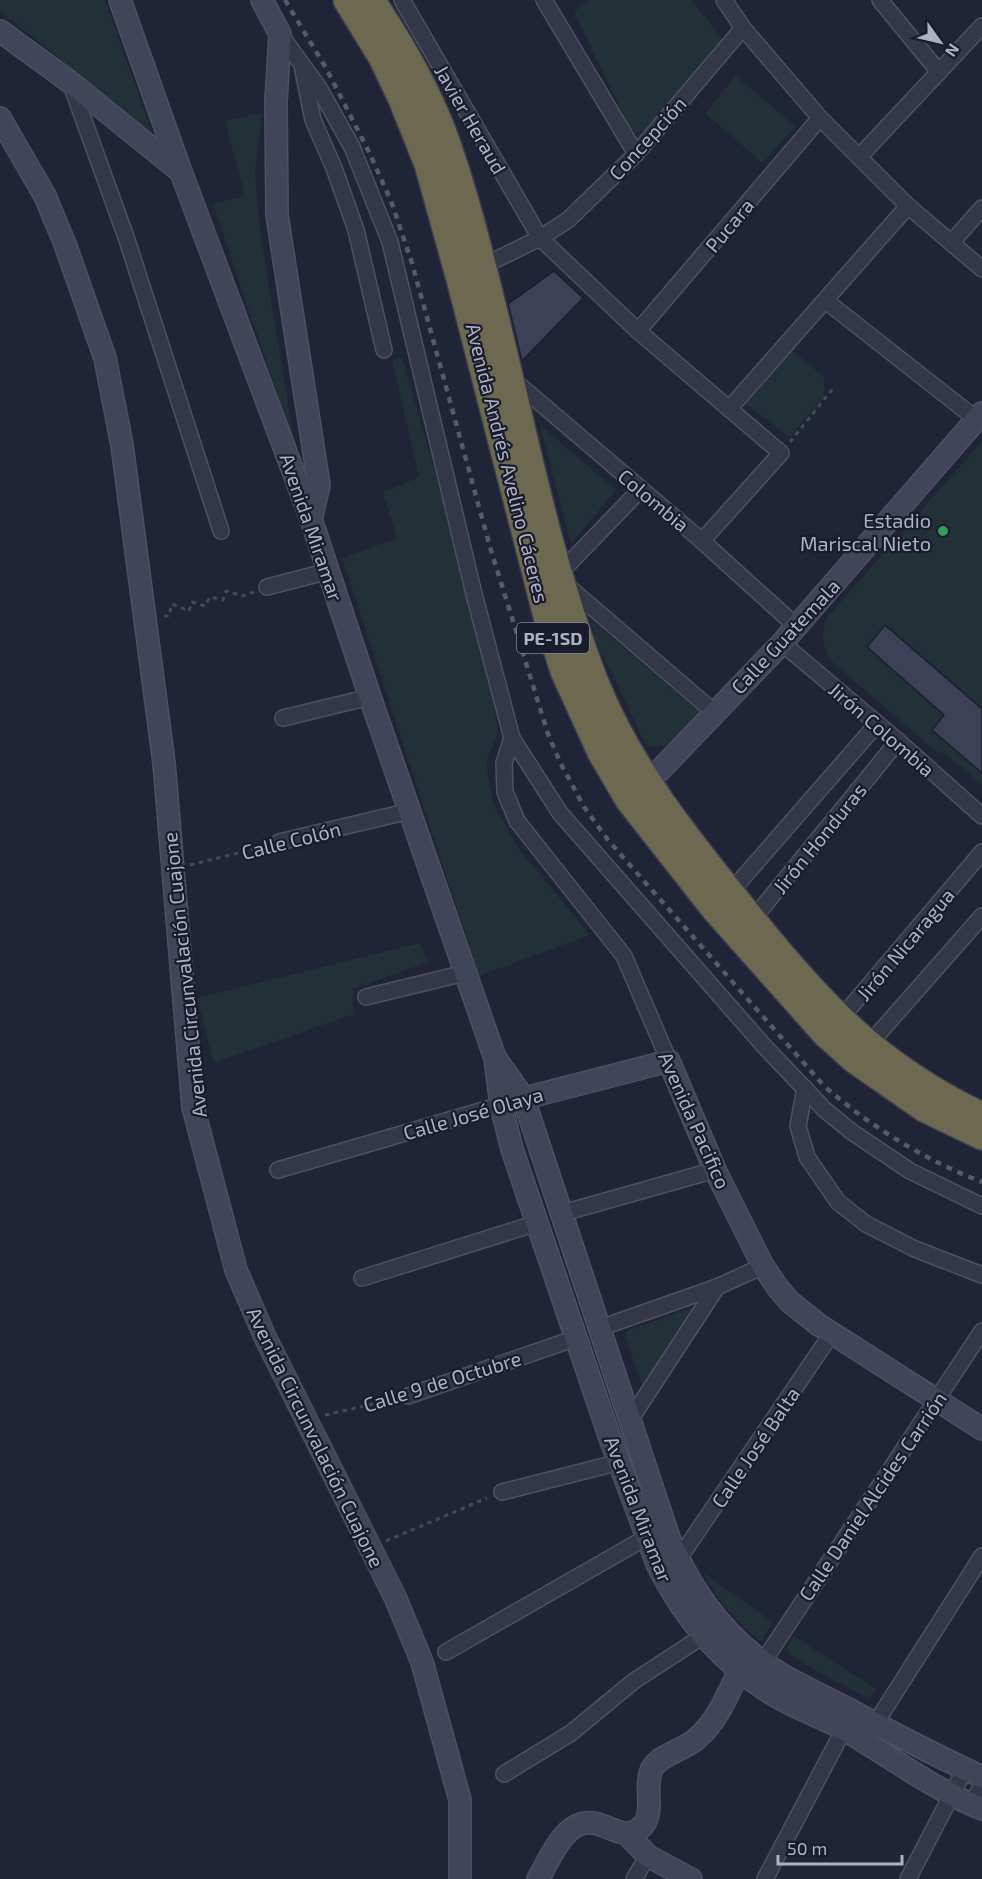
<svg xmlns="http://www.w3.org/2000/svg" width="982" height="1879" font-family="'Exo 2',sans-serif">
<rect width="100%" height="100%" fill="#202437"/>
<g fill="#223038">
<path d="M0,0H105L152,133L0,11Z"/>
<path d="M589,0H691L723,39L647,129L636,133L630,128L574,12Z"/>
<path d="M736,76L795,126L763,163L705,113Z"/>
<path d="M262,113L255,172L260,231L295,447L213,204L245,196L225,121Z"/>
<path d="M789,348L824,377V397L789,437L743,402Z"/>
<path d="M402,358L435,472L493,698L498,732L486,763L493,803L520,850L590,935L479,976L342,558L397,538L383,493L419,477L392,360Z"/>
<path d="M540,425L616,490L571,544Z"/>
<path d="M982,441V785L942,751L939,754L830,660L822,639L825,620Z"/>
<path d="M590,619L700,712L671,745L647,747L597,644Z"/>
<path d="M420,943L428,962L353,989L354,1014L214,1063L197,998Z"/>
<path d="M691,1308L696,1312L647,1388L642,1386L625,1337L627,1331Z"/>
<path d="M702,1572L773,1622L761,1642C736,1622 717,1599 702,1572Z"/>
<path d="M794,1636L877,1690L868,1698L804,1664L790,1655L787,1647Z"/>
</g>
<g fill="#3c4157" stroke="#1b1e2e" stroke-width="1.5">
<path d="M554,271L583,298L522,361L508,304Z"/>
<path d="M885,625L982,709V773L932,730L944,715L867,647Z"/>
</g>
<g fill="none" stroke-linecap="round" stroke-linejoin="round">
<g stroke="#4e5162" stroke-width="18">
<g id="street">
<path d="M402,0L540,238L568,220L636,154L743,28"/>
<path d="M544,0L636,154"/>
<path d="M724,0L743,28L820,118L908,206L982,269"/>
<path d="M880,0L939,72"/>
<path d="M280,34L319,88L352,147L390,242L474,594L512,738L560,813L765,1047L825,1110L852,1132L910,1171L982,1206"/>
<path d="M303,71L313,120L334,168L356,230L384,350"/>
<path d="M70,82L126,237L221,531"/>
<path d="M859,157L982,26"/>
<path d="M952,242L982,208"/>
<path d="M479,268L540,238L638,331L781,453L702,541"/>
<path d="M826,301L976,419"/>
<path d="M638,331L820,118"/>
<path d="M511,378L702,541L796,626"/>
<path d="M729,409L908,206"/>
<path d="M558,575L640,490"/>
<path d="M564,583L714,712"/>
<path d="M267,587L329,571"/>
<path d="M782,643L898,741L982,816"/>
<path d="M283,718L370,697"/>
<path d="M512,738L504,763L505,792L517,821L624,956L669,1061"/>
<path d="M279,842L410,811"/>
<path d="M727,896L877,724"/>
<path d="M749,924L898,741"/>
<path d="M366,997L465,973"/>
<path d="M837,1023L982,852"/>
<path d="M865,1049L982,916"/>
<path d="M805,1088L798,1126L807,1157L838,1202L866,1224L915,1249L982,1275"/>
<path d="M278,1170L501,1105"/>
<path d="M563,1213L715,1170"/>
<path d="M362,1278L537,1223"/>
<path d="M600,1328L717,1287L763,1266"/>
<path d="M408,1396L576,1338"/>
<path d="M630,1420L717,1287"/>
<path d="M502,1492L620,1462"/>
<path d="M678,1560L832,1333"/>
<path d="M446,1652L647,1537"/>
<path d="M763,1662L982,1331"/>
<path d="M875,1724L982,1556"/>
<path d="M504,1774L571,1733L634,1681L703,1636"/>
<path d="M971,1805L982,1786"/>
<path d="M634,1879L648,1856"/>
<path d="M765,1879L844,1729"/>
<path d="M908,1879L965,1769"/>
</g>
</g>
<g stroke="#4e5162" stroke-width="24">
<g id="secondary">
<path d="M120,0L181,172L311,519L370,697L495,1058L501,1105L512,1149L610,1438L658,1566C686,1622 726,1668 781,1699C802,1711 826,1719 847,1731C891,1758 934,1789 982,1809"/>
<path d="M262,0L280,34L276,102L277,215L319,485L311,519"/>
<path d="M0,31L70,82L181,172"/>
<path d="M0,118L45,196L65,244L105,358L122,445L164,763L193,1107L236,1270L265,1337L395,1597L422,1662L460,1800V1879"/>
<path d="M639,792L782,643L982,413"/>
<path d="M496,1059L523,1097L669,1538C692,1593 727,1641 779,1673C801,1686 825,1697 848,1709C892,1733 937,1756 982,1777"/>
<path d="M510,1102L669,1061L715,1170L763,1266L778,1288L790,1302L819,1325L982,1429"/>
<path d="M627,1834L648,1856L691,1879"/>
<path d="M538,1879C550,1859 564,1820 592,1823C599,1823 607,1828 614,1830C622,1833 628,1835 636,1831C660,1818 641,1786 653,1767C661,1755 683,1750 695,1740C716,1724 728,1694 739,1671"/>
</g>
</g>
<g stroke="#3b3e4f" stroke-width="30">
<g id="highway">
<path d="M347,0L382,57L402,99L428,164L460,279L549,624L564,671L601,752L629,800L714,908L825,1033L855,1060L924,1108L982,1136"/>
<path d="M371,0C398,40 426,89 443,133C465,193 480,256 495,317C525,439 549,563 594,680C629,769 690,843 749,916C819,1003 879,1068 982,1116"/>
</g>
</g>
<g stroke="#3f4d55" stroke-width="3" stroke-dasharray="4.5 4.5" stroke-linecap="butt">
<path d="M790,442L835,386"/>
<path d="M164,616H169L172,604L189,611L192,602L205,606L210,597L223,600L226,591L243,596L254,592"/>
<path d="M190,865L266,846"/>
<path d="M325,1415L395,1399"/>
<path d="M386,1541L487,1498"/>
</g>
<use href="#street" stroke="#333747" stroke-width="15"/>
<use href="#secondary" stroke="#41455a" stroke-width="21"/>
<use href="#highway" stroke="#6d6950" stroke-width="27"/>
<path stroke="#555a6e" stroke-width="4.5" stroke-dasharray="6 6" stroke-linecap="butt" d="M285,0L326,68L369,152L391,201L412,263L490,547L548,734L561,764L584,807L608,840L824,1086C871,1127 923,1159 982,1182"/>
</g>
<circle fill="#2e9e5b" stroke="#191c2c" stroke-width="2" cx="943" cy="531" r="6"/>
<g text-anchor="middle" dominant-baseline="central" stroke-width="4.5" stroke-linejoin="round" paint-order="stroke">
<rect fill="#191c2c" stroke="#818496" stroke-width="1.5" x="517" y="623" width="72" height="30" rx="4.5"/>
<g font-size="18" font-weight="bold" fill="#adb1c4">
<text x="553" y="638">PE-1SD</text>
</g>
<g font-size="20" fill="#adb1c4" stroke="#191c2c">
<text transform="translate(471 119) rotate(60)">Javier Heraud</text>
<text transform="translate(647 138) rotate(-48)">Concepción</text>
<text transform="translate(729 225) rotate(-50)">Pucara</text>
<text transform="translate(508 463) rotate(76)">Avenida Andrés Avelino Cáceres</text>
<text transform="translate(654 500) rotate(40)">Colombia</text>
<text transform="translate(312 527) rotate(71)">Avenida Miramar</text>
<text transform="translate(785 636) rotate(-47)">Calle Guatemala</text>
<text transform="translate(882 729) rotate(41)">Jirón Colombia</text>
<text transform="translate(819 838) rotate(-51)">Jirón Honduras</text>
<text transform="translate(291 840) rotate(-14)">Calle Colón</text>
<text transform="translate(905 944) rotate(-50)">Jirón Nicaragua</text>
<text transform="translate(184 975) rotate(-96)">Avenida Circunvalación Cuajone</text>
<text transform="translate(473 1113) rotate(-16)">Calle José Olaya</text>
<text transform="translate(695 1120) rotate(66)">Avenida Pacifico</text>
<text transform="translate(442 1381) rotate(-17)">Calle 9 de Octubre</text>
<text transform="translate(316 1437) rotate(64)">Avenida Circunvalación Cuajone</text>
<text transform="translate(755 1447) rotate(-56)">Calle José Balta</text>
<text transform="translate(872 1496) rotate(-56)">Calle Daniel Alcides Carrión</text>
<text transform="translate(639 1509) rotate(69)">Avenida Miramar</text>
</g>
<g font-size="20" fill="#adb1c4" stroke="#191c2c" text-anchor="end">
<text x="931" y="520">Estadio<tspan x="931" dy="23">Mariscal Nieto</tspan></text>
</g>
</g>
<g transform="translate(940 42) rotate(124)" stroke="#191c2c" stroke-width="4.5" paint-order="stroke">
<path d="M0-4.5L10 22L0 15L-10 22Z" fill="#adb1c4"/>
<text y="-9" font-size="16" font-weight="bold" text-anchor="middle" fill="#adb1c4">N</text>
</g>
<path d="M778 1855v9h124v-9" fill="none" stroke="#adb1c4" stroke-width="3"/>
<text x="787" y="1855" font-size="18" fill="#adb1c4" stroke="#191c2c" stroke-width="4.5" paint-order="stroke">50 m</text>
</svg>
